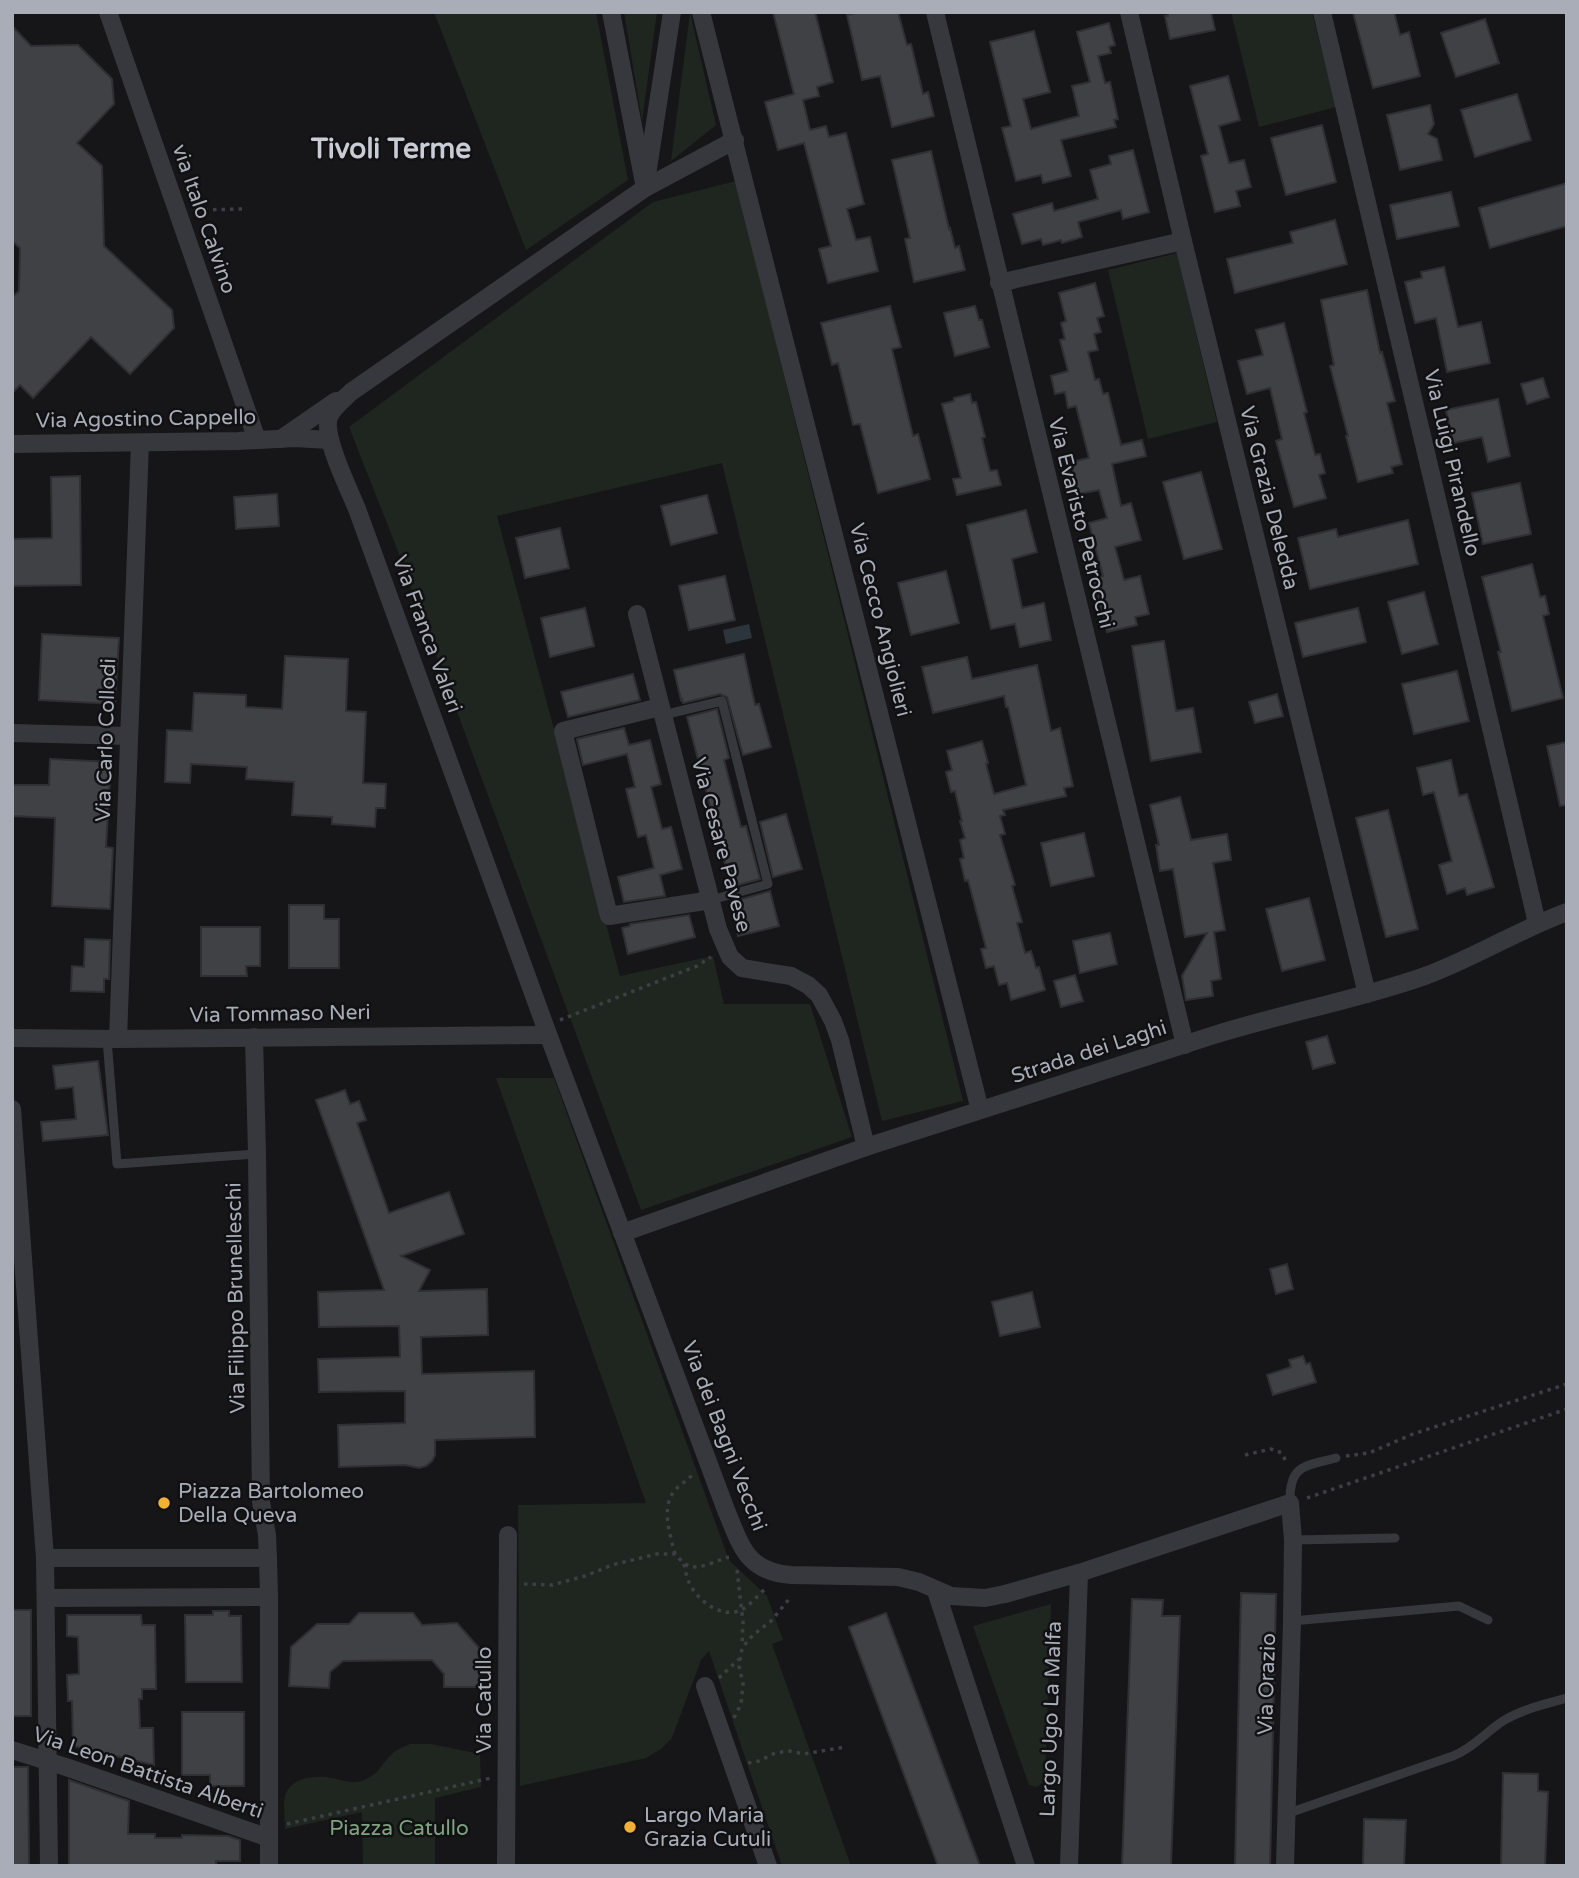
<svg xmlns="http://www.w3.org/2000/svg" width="1579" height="1878" font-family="'Varela Round',sans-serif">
<rect width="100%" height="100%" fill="#161618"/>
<g fill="#1e261f">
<path d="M434,12H596L628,180L526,250Z"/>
<path d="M624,12H657L642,121Z"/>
<path d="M690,12L716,125L671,161Z"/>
<path d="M1231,12H1312L1336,107L1259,127Z"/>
<path d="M736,181L963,1101L882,1121L722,463L497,516L620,976L713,956L724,1004H810L852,1137L641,1210L394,541L349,427L653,202Z"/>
<path d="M1177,253L1217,422L1148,439L1108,270Z"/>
<path d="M496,1078H554L729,1560L767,1596L783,1640L772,1644L851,1866H782L709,1651L701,1660L672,1738L661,1749L646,1758L520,1786L518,1505L646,1503Z"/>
<path d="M1051,1604L1045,1781L1037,1787L1029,1785L973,1626Z"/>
<path d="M410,1744H431L480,1754L481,1787L435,1798V1866H363L362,1812L285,1829C285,1819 283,1805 285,1796C290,1777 316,1775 332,1778C343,1780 352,1785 364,1780C382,1772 379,1766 391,1755C395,1750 404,1747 410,1744Z"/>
</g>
<path fill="#2c353c" d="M749,624L752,638L726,644L723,630Z"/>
<g fill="#404145" stroke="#303034" stroke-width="2">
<path d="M773,12H815L833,82L817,87L819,96L803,100L810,130L826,126L829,137L846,133L864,204L847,209L856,240L870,237L878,271L828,283L819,249L831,246L804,143L778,150L765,102L794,94Z"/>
<path d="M859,12H898L907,45L911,44L923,94L928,92L934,116L892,127L880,76L862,80L847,15Z"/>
<path d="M1168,12H1211L1215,30L1170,39L1165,16H1168Z"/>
<path d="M1353,12H1394L1400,35L1409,32L1420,76L1373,88Z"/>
<path d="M1485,19L1499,63L1456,77L1441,33Z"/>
<path d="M1109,23L1115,45L1109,47L1111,53L1098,56L1105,83L1110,82L1118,119L1114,120L1116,127L1061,140L1071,176L1043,183L1041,175L1016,181L1002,128L1011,126L990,42L1034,31L1050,92L1023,99L1031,129L1079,116L1072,86L1090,82L1077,32Z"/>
<path d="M12,26L31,46L78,45L112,79L114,104L77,143L102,166L104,246L172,310L174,328L130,374L91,337L33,398L20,385L12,393V297L19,291L20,248L12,241Z"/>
<path d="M1228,76L1240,120L1219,126L1229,163L1244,160L1251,187L1236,191L1240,206L1215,212L1201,156L1208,154L1190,86Z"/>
<path d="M1517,94L1531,140L1475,157L1461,110Z"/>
<path d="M1430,105L1434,124L1428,134L1437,139L1442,160L1400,170L1387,115Z"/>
<path d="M1322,125L1336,182L1286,195L1271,138Z"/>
<path d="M1133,150L1149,212L1123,219L1121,210L1078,222L1082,237L1062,243L1061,240L1043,245L1041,239L1022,244L1013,214L1052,203L1054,211L1098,199L1090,170L1111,164L1109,156Z"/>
<path d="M931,151L949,229L950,228L955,248L959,246L965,270L914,282L905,239L910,238L892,160Z"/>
<path d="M1567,183V226L1490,248L1479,208Z"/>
<path d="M1451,192L1459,226L1397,239L1390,205Z"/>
<path d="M1335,220L1347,264L1235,293L1227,259L1293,243L1290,232Z"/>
<path d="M1444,267L1458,327L1481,322L1490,363L1447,372L1436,318L1415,323L1405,282L1422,278L1421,272Z"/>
<path d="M1095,283L1104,316L1097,318L1101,332L1094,334L1098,350L1088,352L1095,380L1099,379L1103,394L1108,393L1121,445L1142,440L1146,456L1112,464L1121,506L1131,503L1141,540L1115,547L1124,580L1140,576L1149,614L1135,617L1137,625L1107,632L1094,578L1103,576L1089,523L1107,518L1099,490L1078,494L1071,462L1089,458L1076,406L1068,408L1065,392L1055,394L1051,376L1068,371L1060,340L1065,339L1061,323L1066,321L1059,293Z"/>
<path d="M1367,290L1380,353L1382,352L1395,401L1387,403L1402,464L1391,467L1393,473L1358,482L1346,436H1348L1330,366L1334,365L1321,300Z"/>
<path d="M890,306L901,347L892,349L913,436L918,434L930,479L878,493L860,424L853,425L838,363L832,365L821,323Z"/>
<path d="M975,306L979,320H982L989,347L955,356L944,313Z"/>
<path d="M1284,323L1307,412L1304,413L1315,455L1320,454L1325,473L1319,475L1326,498L1294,507L1276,441L1282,439L1270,388L1247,394L1238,361L1263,355L1256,330Z"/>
<path d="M1543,378L1549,397L1527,404L1521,384Z"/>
<path d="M970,394L972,403L976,402L985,437L982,438L990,471L997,470L1001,485L957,495L953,479L961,478L942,404L954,401V398Z"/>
<path d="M1498,399L1510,456L1488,462L1482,437L1453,443L1446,410Z"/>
<path d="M1201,472L1222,549L1184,559L1163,482Z"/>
<path d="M80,476L81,585L12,586V539L52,538L51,477Z"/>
<path d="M1520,483L1531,534L1483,544L1472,493Z"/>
<path d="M277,494L279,526L236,529L234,497Z"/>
<path d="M707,495L717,533L671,545L661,506Z"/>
<path d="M1026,510L1037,552L1012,559L1022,608L1044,603L1051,640L1020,647L1015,624L991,629L967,525Z"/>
<path d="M1408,520L1418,564L1310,589L1298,538L1336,529L1338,537Z"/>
<path d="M560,528L569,568L525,578L516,538Z"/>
<path d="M1532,564L1540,597L1545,596L1549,614L1543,616L1563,698L1512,711L1498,652H1501L1482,577Z"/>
<path d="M946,571L959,623L911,635L898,583Z"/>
<path d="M725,576L735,620L689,630L679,586Z"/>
<path d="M1424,592L1438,644L1402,654L1388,602Z"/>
<path d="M585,608L594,646L550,657L541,618Z"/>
<path d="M1358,608L1366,642L1303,657L1295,623Z"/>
<path d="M42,634L119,638L115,704L39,700Z"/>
<path d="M1164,641L1176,711L1193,708L1201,752L1151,761L1132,646Z"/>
<path d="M744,654L755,705L759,704L771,747L743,755L727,697L720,694L683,703L682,699L681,700L674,670Z"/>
<path d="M285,656L348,659L346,711L366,712L363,783L386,784L385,808H376L375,827L332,824V817L292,815L294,782L246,779L247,767L191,764L190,783L165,782L167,730L192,731L194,693L246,695V707L282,709Z"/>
<path d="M967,657L972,679L1037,665L1051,731L1060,728L1073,786L1064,788L1066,796L1003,810L1005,815L1000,816L1005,834L1000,835L1015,885L1012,886L1022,922L1017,923L1025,953L1031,951L1036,968L1039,967L1045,990L1011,1000L1007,983L999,985L994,966L986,968L981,949L986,948L968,880L965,881L960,859L964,858L960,840L965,838L960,821H962L955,791L951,792L946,772L952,770L947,751L982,741L988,763L986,764L994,794L1026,785L1008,707H1006L1004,696L933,713L922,667Z"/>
<path d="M1457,671L1469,721L1414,734L1402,684Z"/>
<path d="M633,674L640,700L568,717L561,692Z"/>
<path d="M1277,694L1283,716L1255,723L1249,702Z"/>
<path d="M717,709L729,758L724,760L741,827L746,826L760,879L731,887L687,717Z"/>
<path d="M624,728L629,745L650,740L661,784L651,787L662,829L671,827L682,869L660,875L665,896L624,902L618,877L654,868L646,835L638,837L626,789L635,787L627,754L583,765L577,739Z"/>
<path d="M1567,742V805L1560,806L1547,746Z"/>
<path d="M50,759L111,762L106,847L113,848L110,909L52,906L55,818L12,816V785H49Z"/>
<path d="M1451,760L1459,796L1467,794L1494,887L1467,895L1465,888L1447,894L1439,865L1452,861L1434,792L1423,795L1417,768Z"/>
<path d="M1180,797L1191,840L1227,834L1231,860L1213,863L1225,930L1214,932L1221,979L1211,981L1213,996L1186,1000L1182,976L1207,933L1185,937L1173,869L1160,871L1156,845H1159L1150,805Z"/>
<path d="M1388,810L1418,929L1386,937L1356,818Z"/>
<path d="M786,814L802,869L773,877L760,822Z"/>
<path d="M1084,833L1094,876L1051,886L1041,843Z"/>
<path d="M770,891L779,926L738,936L732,909L737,908L735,901Z"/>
<path d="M1309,898L1325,960L1282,971L1266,909Z"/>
<path d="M289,905H324V919H339V968H289Z"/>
<path d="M689,915L695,937L628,954L622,928L630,926V924Z"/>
<path d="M201,927H260V966H246L247,976H201Z"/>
<path d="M1110,933L1117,964L1080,973L1073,941Z"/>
<path d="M85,939L110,940L109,979H104V992L71,991L72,966L84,967Z"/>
<path d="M1075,975L1083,1001L1061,1007L1054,981Z"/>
<path d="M1327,1036L1335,1063L1313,1069L1306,1042Z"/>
<path d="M98,1061L108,1135L43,1141L41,1122L76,1119L73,1087L56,1089L53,1066Z"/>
<path d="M345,1090L350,1104L359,1101L366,1120L357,1123L389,1213L449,1192L464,1234L401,1256L430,1270L419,1291L487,1289L488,1335L421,1337L422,1374L534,1371L535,1437L435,1440V1455L432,1461L426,1466L419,1468L405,1465L339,1467L338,1425L405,1423V1391L319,1392L318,1359L400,1357L399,1326L319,1327L318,1292L384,1290L316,1100Z"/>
<path d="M1287,1264L1293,1289L1276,1294L1270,1269Z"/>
<path d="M1032,1292L1040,1327L1000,1336L992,1302Z"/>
<path d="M1303,1356L1306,1364L1310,1363L1316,1382L1273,1395L1267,1375L1291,1367L1289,1360Z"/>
<path d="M1241,1593L1276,1594L1270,1866H1235Z"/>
<path d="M1132,1599L1163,1600L1162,1616H1180L1171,1866H1122Z"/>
<rect x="12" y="1610" width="19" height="106"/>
<path d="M213,1611H229V1616H241L242,1682H186L185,1615H213Z"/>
<path d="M359,1613H413L422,1625L457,1623L479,1648V1687H444V1674L432,1660L343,1661L330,1672L329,1688L289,1686L291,1647L317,1624H349Z"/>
<path d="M886,1613L980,1866H938L849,1627Z"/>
<path d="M67,1615H141L142,1625H155L156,1689H142V1699H139L140,1728H153L154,1765L73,1746L72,1701H68L67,1675L79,1674L78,1637L67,1636Z"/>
<path d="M182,1712H244V1786H210V1775H182Z"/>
<path d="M12,1767H28L29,1866H12Z"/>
<path d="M1503,1773L1538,1774V1791L1548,1792L1545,1866H1501Z"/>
<path d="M69,1780L129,1801L128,1834H155V1838H182V1835L228,1836L240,1840V1861H216V1866H69Z"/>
<path d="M1364,1819L1406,1820L1404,1866H1363Z"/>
</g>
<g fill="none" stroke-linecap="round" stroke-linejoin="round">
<g stroke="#3d3f44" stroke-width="3.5" stroke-dasharray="3.5 5" stroke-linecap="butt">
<path d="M196,210L243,209"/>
<path d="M560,1020L697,966L711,957"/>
<path d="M1245,1455L1271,1449L1282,1453L1287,1464"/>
<path d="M1346,1456L1369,1453L1413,1434L1567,1384"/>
<path d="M1307,1498L1567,1409"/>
<path d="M675,1554C670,1534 660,1506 676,1489C681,1484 688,1480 693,1474"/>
<path d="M684,1564C685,1569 686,1575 688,1580C695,1599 720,1619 741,1610C750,1606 759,1594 766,1588"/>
<path d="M737,1570L743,1622L742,1646"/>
<path d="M524,1584L552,1585L585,1576L612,1565L657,1554H675C679,1558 683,1564 689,1566C700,1570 718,1560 729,1557"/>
<path d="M719,1678L739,1659"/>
<path d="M734,1718L741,1704L743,1684L739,1666L742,1648L753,1635L771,1621L790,1598"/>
<path d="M748,1763L759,1761L775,1753L789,1751L804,1754L845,1747"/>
<path d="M287,1824L491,1778"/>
</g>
<g stroke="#37383d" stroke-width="9">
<path d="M663,715L722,701L768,884L711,900"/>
<path d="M107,1039L117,1164L257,1154"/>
<path d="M1290,1503C1289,1465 1304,1466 1336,1458"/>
<path d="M1293,1540L1395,1538"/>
<path d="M1292,1621L1459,1606L1488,1620"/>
<path d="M1286,1814L1453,1756C1473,1748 1486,1732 1503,1721C1523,1709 1545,1704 1567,1698"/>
</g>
<g stroke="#37383d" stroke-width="18">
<path d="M108,12L257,440"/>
<path d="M611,12L645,188"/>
<path d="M701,12L980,1110"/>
<path d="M935,12L1185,1045"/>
<path d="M1129,12L1183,241L1367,994"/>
<path d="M1322,12L1537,923"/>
<path d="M735,140L645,188L351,392C344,399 333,407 329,417C322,436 349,489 357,509L545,1026L726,1510C741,1546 747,1572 791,1575L898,1577L919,1582L951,1596L985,1598L1005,1594L1079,1573L1290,1503L1293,1540L1292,1621L1285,1866"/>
<path d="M647,175L672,12"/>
<path d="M999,283L1183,241"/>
<path d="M281,439L336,401"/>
<path d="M12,444L238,441L294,438L329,440"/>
<path d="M637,614L718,929L730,957L742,968L791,976L808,985L819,995L833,1021L840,1040L866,1147"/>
<path d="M660,707L563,731L609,916L711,900"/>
<path d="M12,733L129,736"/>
<path d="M254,1037L257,1154L261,1502L267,1535L268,1558"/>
<path d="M12,1038L118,1039L548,1035"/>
<path d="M118,1039L140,443"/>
<path d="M12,1109L45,1558L49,1866"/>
<path d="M622,1233L866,1147L1214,1035C1284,1013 1357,1000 1425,976C1474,958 1518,930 1567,912"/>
<path d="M45,1558H268L269,1597L46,1598"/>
<path d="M936,1591L1026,1866"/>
<path d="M705,1686L768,1866"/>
<path d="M12,1750L69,1768L269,1838"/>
<path d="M269,1866V1597"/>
<path d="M506,1866L508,1535"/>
<path d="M1069,1866L1079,1573"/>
</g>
</g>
<g fill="#f2b134" stroke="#111113" stroke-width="2.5">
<circle cx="164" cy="1503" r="7"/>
<circle cx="630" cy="1827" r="7"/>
</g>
<g text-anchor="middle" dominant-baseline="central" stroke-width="5" stroke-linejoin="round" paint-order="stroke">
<g font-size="21" fill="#a8adb8" stroke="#111113">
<text transform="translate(204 219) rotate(71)">via Italo Calvino</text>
<text transform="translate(146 419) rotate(-1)">Via Agostino Cappello</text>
<text transform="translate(1452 463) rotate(77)">Via Luigi Pirandello</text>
<text transform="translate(1269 498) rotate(76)">Via Grazia Deledda</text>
<text transform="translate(1081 523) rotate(76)">Via Evaristo Petrocchi</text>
<text transform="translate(880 620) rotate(76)">Via Cecco Angiolieri</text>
<text transform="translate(427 634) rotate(70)">Via Franca Valeri</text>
<text transform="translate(106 740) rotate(-88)">Via Carlo Collodi</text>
<text transform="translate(721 845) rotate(75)">Via Cesare Pavese</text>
<text transform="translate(280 1014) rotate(-1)">Via Tommaso Neri</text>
<text transform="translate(1089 1052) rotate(-18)">Strada dei Laghi</text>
<text transform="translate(236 1298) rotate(-91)">Via Filippo Brunelleschi</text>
<text transform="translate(724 1436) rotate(69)">Via dei Bagni Vecchi</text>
<text transform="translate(1267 1684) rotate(-88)">Via Orazio</text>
<text transform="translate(484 1700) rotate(-90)">Via Catullo</text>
<text transform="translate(1051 1719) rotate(-88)">Largo Ugo La Malfa</text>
<text transform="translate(148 1773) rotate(19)">Via Leon Battista Alberti</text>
</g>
<g font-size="21" fill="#a8adb8" stroke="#111113" text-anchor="start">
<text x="178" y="1491">Piazza Bartolomeo<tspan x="178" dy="24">Della Queva</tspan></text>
<text x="644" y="1815">Largo Maria<tspan x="644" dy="24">Grazia Cutuli</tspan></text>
</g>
<g font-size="21" fill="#7fa381" stroke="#111113">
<text x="399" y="1828">Piazza Catullo</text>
</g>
<g font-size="28" font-weight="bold" fill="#c9ccd4" stroke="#111113">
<text x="391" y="149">Tivoli Terme</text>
</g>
</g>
<rect width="1579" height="1878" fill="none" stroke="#a8adb8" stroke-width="28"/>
</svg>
